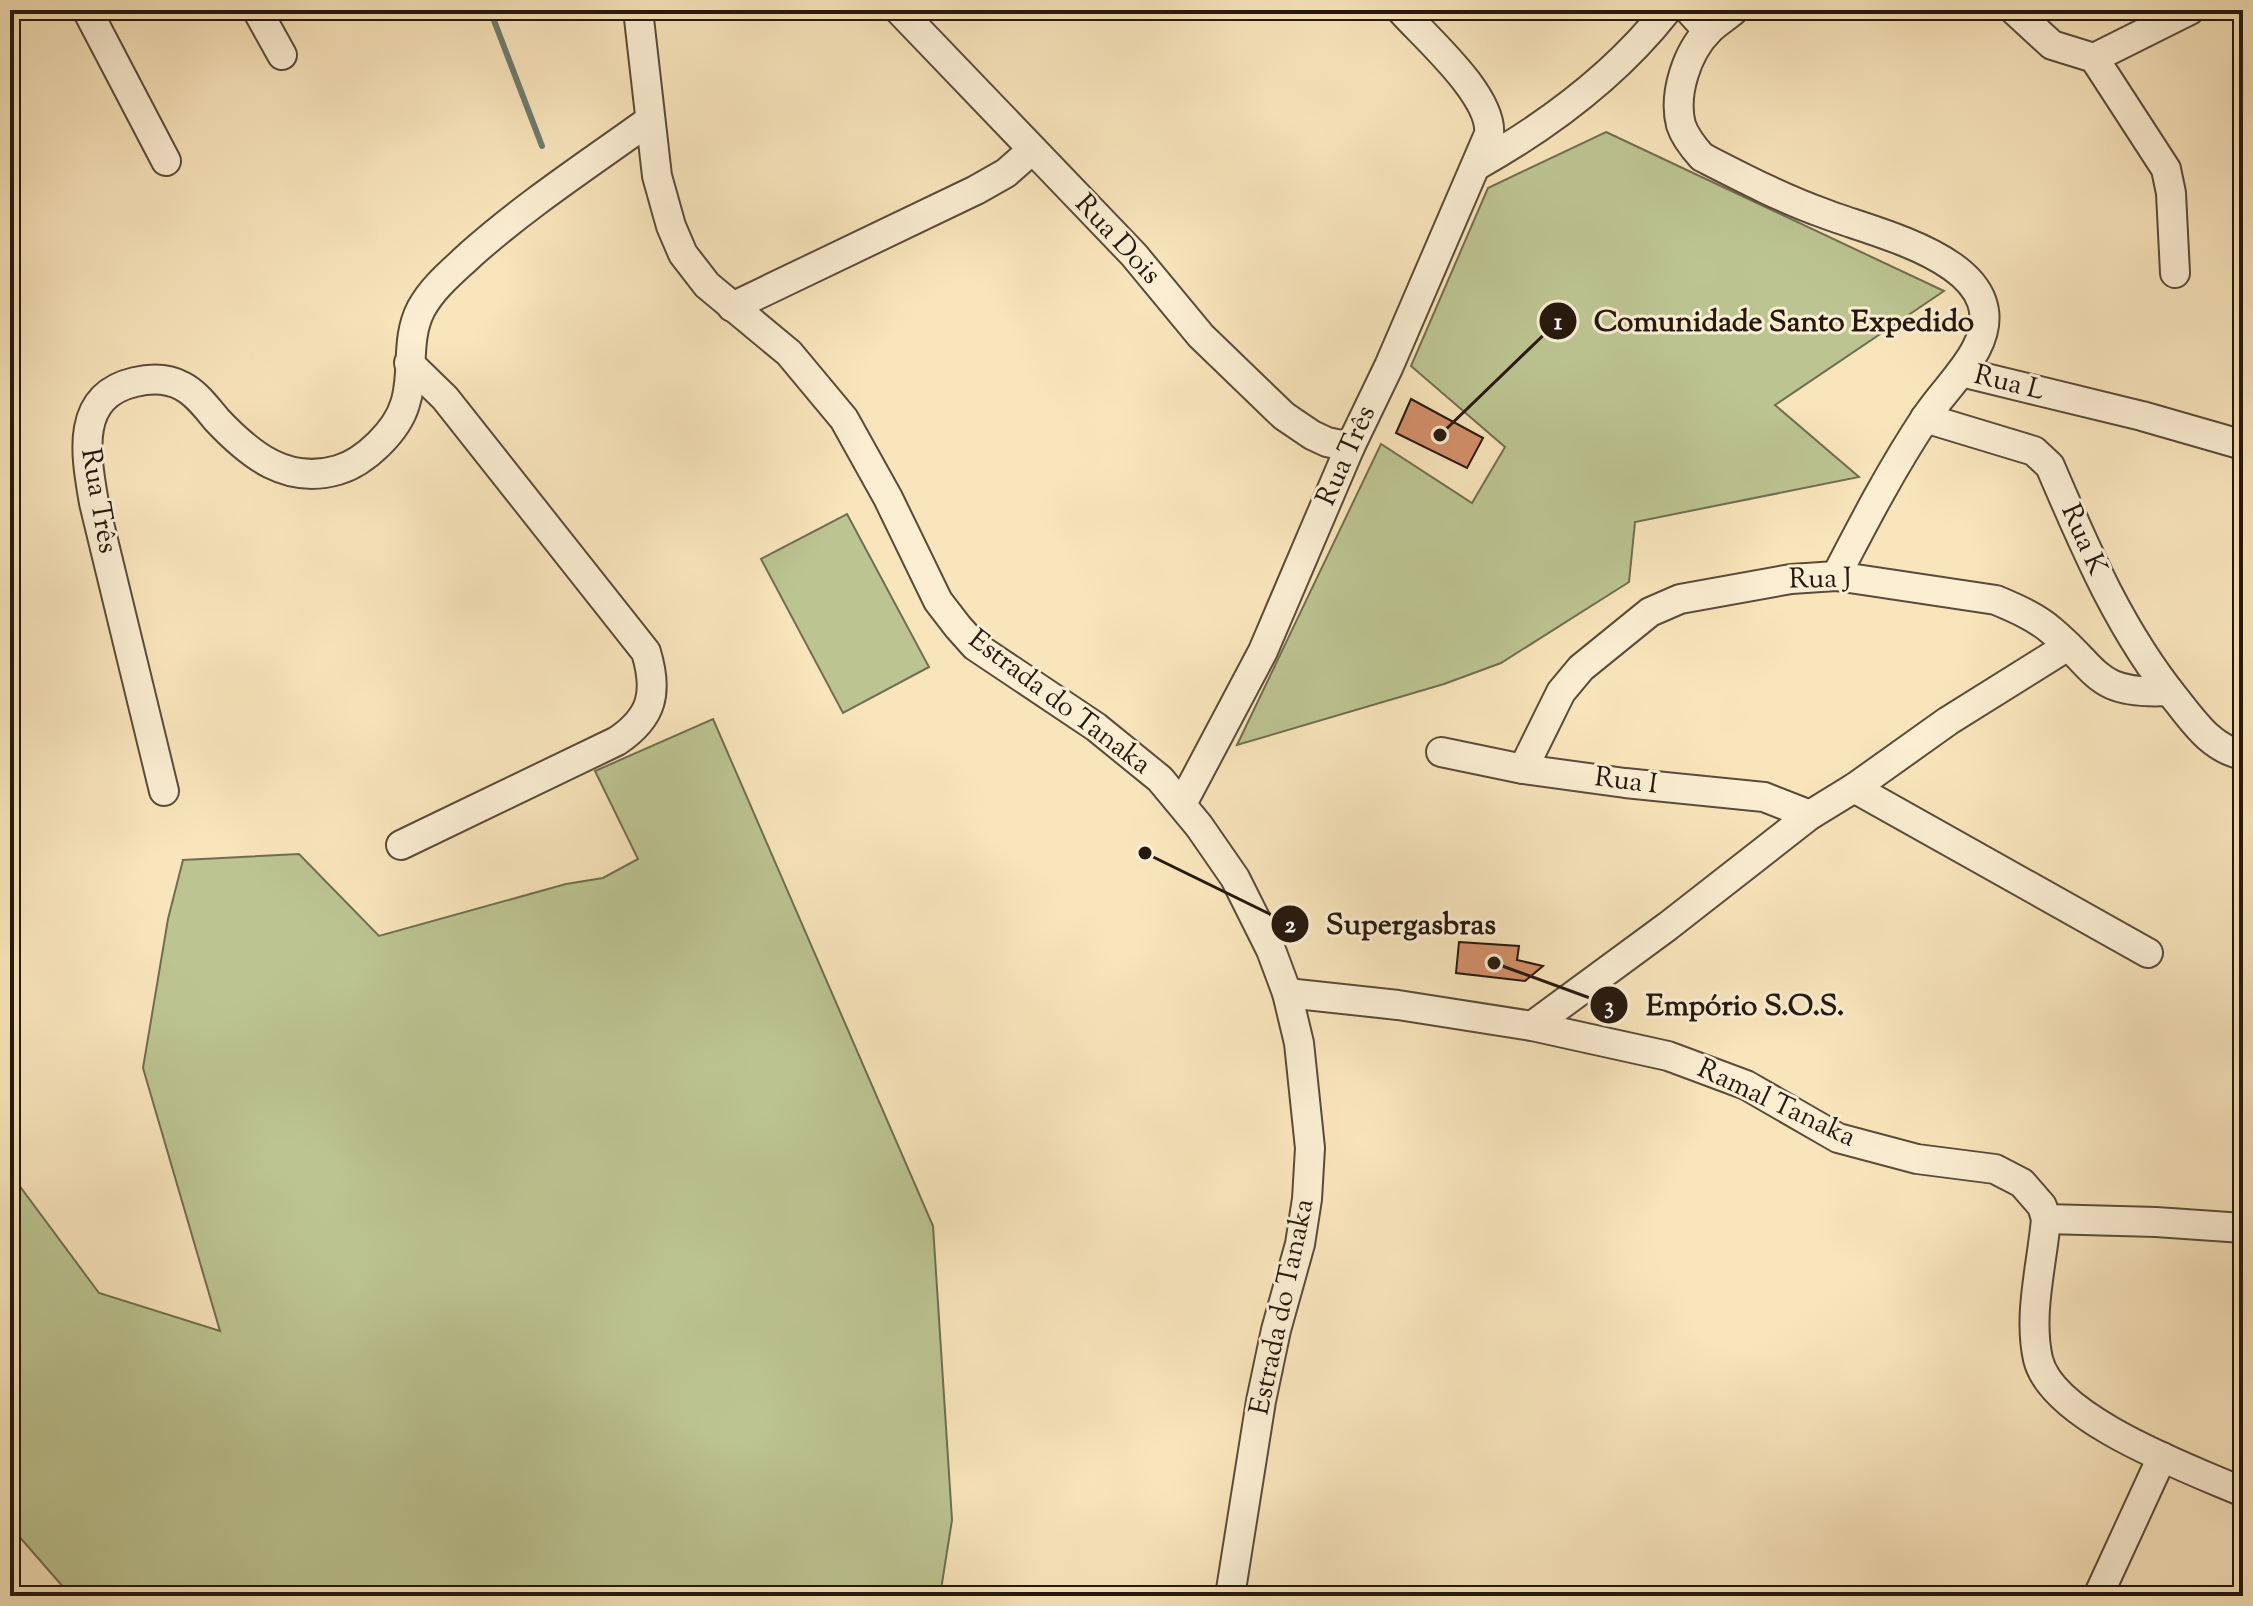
<svg xmlns="http://www.w3.org/2000/svg" width="2253" height="1606" font-family="'Sorts Mill Goudy',serif">
<rect width="100%" height="100%" fill="#f9e5bc"/>
<filter id="stains"><feTurbulence type="fractalNoise" baseFrequency=".0025" numOctaves="4"/><feColorMatrix values="0 0 0 0 .2 0 0 0 0 .09 0 0 0 0 .02 0 0 0 .5 -.17"/></filter>
<radialGradient id="worn" r=".72"><stop offset=".6" stop-color="#630" stop-opacity="0"/><stop offset="1" stop-color="#630" stop-opacity=".3"/></radialGradient>
<g fill="#bcc592" stroke="#706e50" stroke-width="2">
<path d="M1606,132L1944,291L1775,405L1859,477L1635,522L1629,582L1501,663L1444,684L1237,745L1381,444L1472,503L1505,447L1411,366L1488,188Z"/>
<path d="M847,514L929,667L843,713L761,559Z"/>
<path d="M713,719L933,1226L952,1520L940,1596H71L17,1534L10,1540V1173L99,1293L220,1331L143,1068L168,919L183,860L299,854L379,936L566,884L603,878L638,859L595,771Z"/>
</g>
<g fill="none" stroke-linecap="round" stroke-linejoin="round">
<path stroke="#6e7c6e" stroke-width="6" d="M490,10L542,146"/>
</g>
<g fill="#d4906b" stroke="#25180d" stroke-width="2">
<path d="M1411,399L1483,438L1467,468L1396,433Z"/>
<path d="M1459,942L1519,946L1517,960L1543,966L1525,981L1456,973Z"/>
</g>
<g fill="none" stroke-linecap="round" stroke-linejoin="round">
<g stroke="#5a4b39" stroke-width="32">
<g id="minor">
<path d="M87,10L166,161"/>
<path d="M257,10L282,55"/>
<path d="M638,10L657,176L671,226L683,254L707,285L789,353L844,419L888,498L938,601L958,627L975,646L1096,727L1160,779L1199,826L1235,878L1271,950L1287,993L1299,1043L1310,1148L1307,1199L1300,1244L1276,1330L1261,1401L1230,1596"/>
<path d="M899,10L1134,255L1201,336L1259,392L1284,416L1312,435L1327,442L1350,447"/>
<path d="M1689,10L1708,31"/>
<path d="M1734,10C1726,17 1716,23 1709,30C1687,52 1673,94 1681,125C1685,137 1693,147 1702,157C1741,177 1781,198 1823,213C1876,234 2021,263 1976,349C1963,374 1941,394 1926,417C1892,468 1864,522 1836,576"/>
<path d="M2014,10L2052,45L2094,58L2166,169L2171,193L2175,273"/>
<path d="M2094,58L2190,10"/>
<path d="M1476,166C1549,125 1615,76 1667,10"/>
<path d="M732,307L976,190L1006,173L1032,150"/>
<path d="M1961,372L2142,416L2243,445"/>
<path d="M1925,418L2034,451L2050,466C2086,550 2120,631 2178,702C2196,725 2213,749 2243,755"/>
<path d="M1441,752L1523,769L1625,783L1764,797L1810,815"/>
<path d="M1523,769L1561,692L1581,668L1650,612L1680,599L1791,579L1836,576L1996,600C2015,608 2036,617 2052,631C2100,671 2094,695 2169,691"/>
<path d="M1854,788L2148,953"/>
<path d="M164,791L94,503C86,456 74,396 135,382C152,378 167,378 182,386C196,393 207,408 217,420C250,455 287,485 338,470C365,462 397,431 405,404C415,374 405,340 421,309C433,287 452,272 470,255C526,205 589,164 650,120"/>
<path d="M1182,804L1263,651L1350,447L1389,366L1489,134C1493,96 1426,38 1401,10"/>
<path d="M401,845L617,741C653,717 658,692 646,652L445,398L409,363"/>
<path d="M1287,993L1398,1005L1532,1026L1668,1056L1746,1085L1838,1138L1917,1159L1995,1169L2022,1183L2042,1206L2046,1219C2042,1265 2028,1314 2038,1359C2052,1419 2190,1469 2243,1492"/>
<path d="M1532,1026L1668,926L1810,815L1854,788L1948,721L2068,646"/>
<path d="M2046,1219L2156,1222L2243,1228"/>
<path d="M2098,1596L2162,1457"/>
</g>
</g>
<use href="#minor" stroke="#fbeed3" stroke-width="28"/>
</g>
<g text-anchor="middle" dominant-baseline="central" stroke-width="6" stroke-linejoin="round" paint-order="stroke">
<g font-size="28" fill="#25180d" stroke="#fbeed3">
<text transform="translate(1117 240) rotate(47)">Rua Dois</text>
<text transform="translate(2009 384) rotate(14)">Rua L</text>
<text transform="translate(1347 456) rotate(-66)">Rua Três</text>
<text transform="translate(98 501) rotate(80)">Rua Três</text>
<text transform="translate(2083 540) rotate(66)">Rua K</text>
<text transform="translate(1820 580) rotate(-1)">Rua J</text>
<text transform="translate(1059 703) rotate(37)">Estrada do Tanaka</text>
<text transform="translate(1626 782) rotate(7)">Rua I</text>
<text transform="translate(1776 1104) rotate(25)">Ramal Tanaka</text>
<text transform="translate(1283 1307) rotate(-78)">Estrada do Tanaka</text>
</g>
</g>
<path fill="none" stroke="#25180d" stroke-width="3" d="M1440 435L1558 321M1145 853L1290 924M1494 963L1609 1005"/>
<g fill="#25180d" stroke="#fbeed3" stroke-width="3">
<circle cx="1440" cy="435" r="8"/>
<circle cx="1145" cy="853" r="8"/>
<circle cx="1494" cy="963" r="8"/>
<circle cx="1558" cy="321" r="20"/>
<circle cx="1290" cy="924" r="20"/>
<circle cx="1609" cy="1005" r="20"/>
</g>
<g font-size="24" text-anchor="middle" font-weight="bold" fill="#fff">
<text x="1558" y="329">1</text>
<text x="1290" y="932">2</text>
<text x="1609" y="1013">3</text>
</g>
<g font-size="30" text-anchor="middle" font-weight="bold" fill="#25180d" stroke="#fbeed3" stroke-width="6" stroke-linejoin="round" paint-order="stroke">
<text x="1784" y="331">Comunidade Santo Expedido</text>
<text x="1411" y="934">Supergasbras</text>
<text x="1745" y="1015">Empório S.O.S.</text>
</g>
<rect width="2253" height="1606" fill="none" stroke="#f9e5bc" stroke-width="40"/>
<rect x="12" y="12" width="2229" height="1582" fill="none" stroke="#25180d" stroke-width="4"/>
<rect x="20" y="20" width="2213" height="1566" fill="none" stroke="#25180d" stroke-width="2"/>
<rect width="100%" height="100%" filter="url(#stains)"/>
<rect width="100%" height="100%" fill="url(#worn)"/>
</svg>
